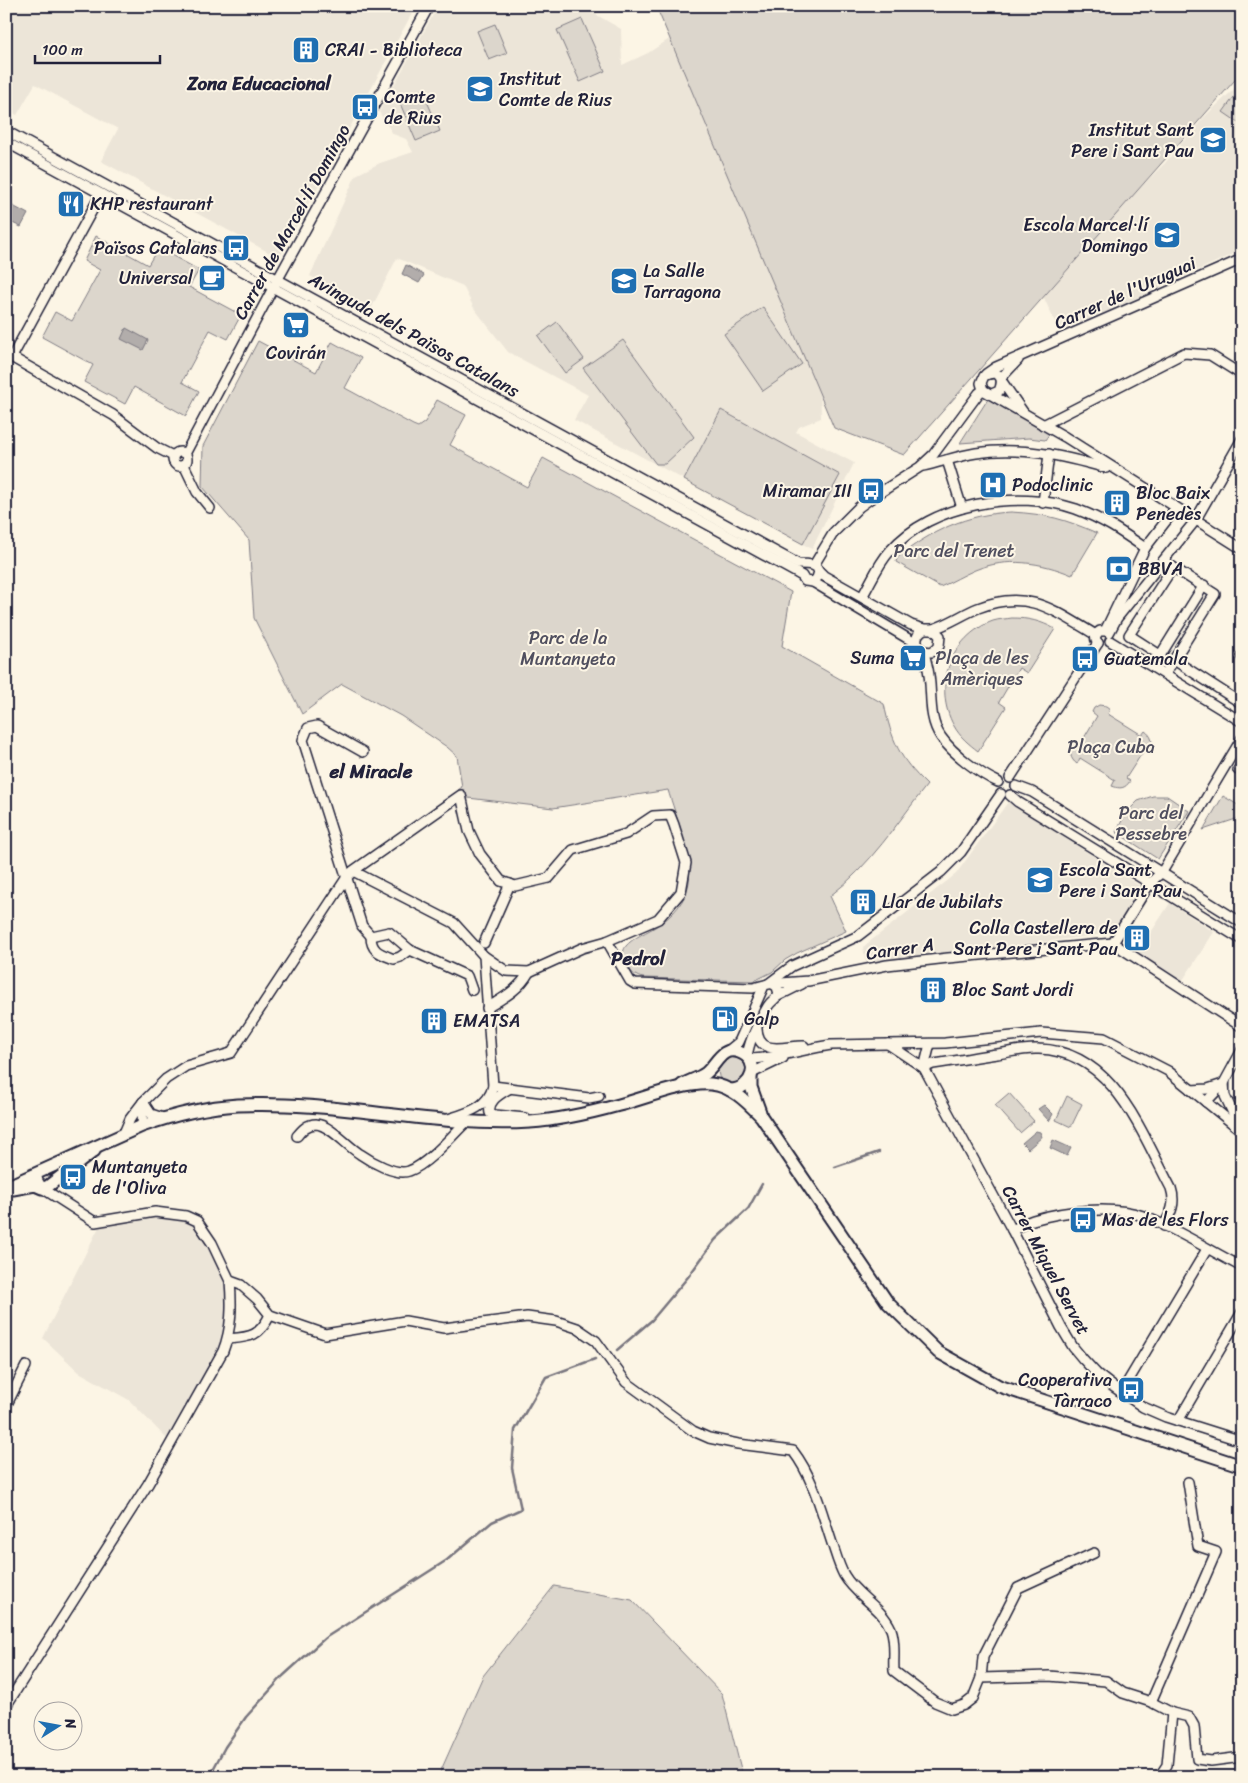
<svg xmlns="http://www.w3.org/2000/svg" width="1248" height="1783" font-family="Sriracha,sans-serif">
<rect width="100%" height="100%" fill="#fcf5e5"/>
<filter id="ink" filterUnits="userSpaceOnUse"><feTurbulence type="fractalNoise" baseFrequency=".02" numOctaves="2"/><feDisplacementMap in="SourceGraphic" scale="10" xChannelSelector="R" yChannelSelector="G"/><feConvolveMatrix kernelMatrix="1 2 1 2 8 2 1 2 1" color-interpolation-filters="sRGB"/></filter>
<g filter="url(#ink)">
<g fill="#ece5d8">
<path d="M6,6H416L279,258L101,161L118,129L35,84L17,115L6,109Z"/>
<path d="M438,6H581L621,29L622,65L648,53L720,6L820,378L821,418L799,427L796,432L854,463L812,549L574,420L588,395L508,352L474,308L463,286L397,258L371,309L310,276L356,175L380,163L413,152L406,139L393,134L379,112Z"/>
<path d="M1242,82V250L1060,333L1039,287L1165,163L1205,116Z"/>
<path d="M1008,802L1140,886L1112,933L989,949L983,947L866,963L863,947L956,874Z"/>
<path d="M1170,903L1214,932L1181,983L1137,954Z"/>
<path d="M146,1216H172L192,1222L203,1233L225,1279L229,1301L226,1334L216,1358L168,1440L129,1400L79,1372L43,1338L100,1225Z"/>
</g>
<g fill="#dcd6cc" stroke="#7f7c84">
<path d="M656,6H1242V72L904,455L834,428Z"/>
<path d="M582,19L605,71L580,82L557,30Z"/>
<path d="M495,24L507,53L489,60L477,31Z"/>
<path d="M422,90L440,131L416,141L399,101Z"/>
<path d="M1234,97L1242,102V125L1223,112Z"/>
<path d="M96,236L148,265L158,248L199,270L189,287L241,315L228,339L210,330L182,382L199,391L186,416L134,387L125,404L84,382L93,365L42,337L55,312L72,321L100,270L84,261Z"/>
<path d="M763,307L802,364L763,391L724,334Z"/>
<path d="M557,322L584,359L565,373L538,336Z"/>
<path d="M623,340L694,437L665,464H656L583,368Z"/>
<path d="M258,341L316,372L332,342L361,358L345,388L413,425L418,427L425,422L437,400L466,415L450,445L527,487L543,458L791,592L782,646L884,704C892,741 899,758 927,785C897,823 870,866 830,896L846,931L797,953L785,960L772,972L754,981L643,978C630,976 617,958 626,946C632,939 641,935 648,931C667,921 682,908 688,887C695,863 675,814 668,790L553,808L468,798L464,791L458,790L462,787L457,756L447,747L401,716L342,684L302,714L254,618L249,540L202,486L203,446Z"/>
<path d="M988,399L1050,433L1045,440L1029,438L960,443Z"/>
<path d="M721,410L840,475L803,544L684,480Z"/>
<path d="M1011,512C1047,514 1064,519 1097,533L1072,575C1041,562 1007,557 975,570C963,575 952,582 940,587L896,562L897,558C930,531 967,514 1011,512Z"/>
<path d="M1012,618C1028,618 1041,621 1055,629L1027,673L1019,668L999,702L1006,707L978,751C969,744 960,737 954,726C932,687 951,636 993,621C999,619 1006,619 1012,618Z"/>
<path d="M1099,705L1106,706L1110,709L1108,714L1142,735L1145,731C1152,736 1153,741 1151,750L1146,747L1126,778L1130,781C1125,789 1120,789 1112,786L1115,780L1080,758L1077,764C1070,759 1069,752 1072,744L1078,748L1097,716L1092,712L1094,708Z"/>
<path d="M1153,796H1167L1189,811L1158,859L1116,832L1126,813L1138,801Z"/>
<path d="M1223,796L1238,805L1242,817L1203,830Z"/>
<circle cx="732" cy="1071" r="14"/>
<path d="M1009,1093L1034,1121L1020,1133L995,1105Z"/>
<path d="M1067,1096L1082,1104L1071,1127L1056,1120Z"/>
<path d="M554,1586L632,1600L722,1694L743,1777H438L483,1676Z"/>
</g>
<g fill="#b2adab" stroke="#78757e">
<path d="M11,205L28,214L21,227L6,220V210H8Z"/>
<path d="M406,265L424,275L419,283L402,274Z"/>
<path d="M126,328L148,340L143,350L121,339Z"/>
<path d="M1044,1105L1053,1114L1049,1121L1038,1109Z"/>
<path d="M1036,1131L1040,1132L1042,1137L1028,1149L1022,1143Z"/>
<path d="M1053,1140L1071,1148L1067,1156L1050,1148Z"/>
</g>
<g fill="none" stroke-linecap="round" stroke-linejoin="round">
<g stroke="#78757e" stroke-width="2.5">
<path d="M748,6L749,8"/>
<path d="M835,1167L879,1152"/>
<path d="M617,1350L652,1320L688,1277L715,1240L748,1209L762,1184"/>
<path d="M209,1777L225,1747L246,1717L283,1676L325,1638L447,1560L492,1522L521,1509L512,1468L515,1430L546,1377L595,1359"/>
</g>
<g stroke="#22223b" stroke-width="12">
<g id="minor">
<path d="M6,131L798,564C803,564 808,564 812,565C822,567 819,578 813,582"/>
<path d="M6,142L795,572L802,576L805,581L813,582L917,644"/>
<path d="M6,354L113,415L157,448L173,456"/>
<path d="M12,357L101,194"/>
<path d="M986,374L996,367L1242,259"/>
<path d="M1001,378L1018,360"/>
<path d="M1003,383L1023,412"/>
<path d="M992,394L999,391C1005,377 998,369 984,376L981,383L983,390L1065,437L1242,549"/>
<path d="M1043,425L1184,353L1210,355L1242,375"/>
<circle cx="180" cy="459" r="7"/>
<path d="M185,454L273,288L429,6"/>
<path d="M947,460L962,508"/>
<path d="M184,465L197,492L210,508"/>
<path d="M923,466C941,462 958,456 976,453C1021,446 1064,456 1106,468"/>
<path d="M1043,503L1049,454"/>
<path d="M1163,561L1215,594L1165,674"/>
<path d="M814,565L834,532L859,507L870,499L920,467L933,455L979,393L983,390"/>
<path d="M819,571L824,576L911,625L924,629"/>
<path d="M862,597C871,582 878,564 890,551C931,503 1018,489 1076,509C1103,519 1122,532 1145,548"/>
<path d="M933,629C949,624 963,614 978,608C1028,588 1055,611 1096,635"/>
<path d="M1109,633L1117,618L1195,521L1242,439"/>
<path d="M1110,641L1242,722"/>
<path d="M1098,643C1094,639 1095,634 1100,631H1105L1145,548L1176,508"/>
<path d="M923,651L932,652L939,646L940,636L933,629H924C920,632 916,635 917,641C917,646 920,647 922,651C925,654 926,661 927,665C934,689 926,715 941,737C953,754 980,774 998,782"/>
<path d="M1160,655L1129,635L1173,567"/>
<path d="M1242,655V657"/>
<path d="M1174,660L1241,703L1242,702"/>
<path d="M1153,667L1204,585"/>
<path d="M363,752L317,726L308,728L303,740L362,926L371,936L389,932L410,950L467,976L472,990"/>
<path d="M1242,765L1238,770L1242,772"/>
<path d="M1010,778L1098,643"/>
<path d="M1016,786L1032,792L1242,923"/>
<path d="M1010,795L1018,802L1242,940"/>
<path d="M371,936C371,952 381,954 394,959L400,957L410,950"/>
<path d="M607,941L630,981L635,984L753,988L768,984L808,981L887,965L948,958L1113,943L1242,1027"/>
<path d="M484,943L510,884"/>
<path d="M1113,943L1150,883L1162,872L1242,738"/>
<path d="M768,984L792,966L858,936L941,872L961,852L1001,794"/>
<path d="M778,996L802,984"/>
<path d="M487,1008C503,998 519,990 529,972"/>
<path d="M757,1029C758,1058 787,1045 804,1046"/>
<path d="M888,1044L924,1068L1012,1230L1061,1327L1073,1347L1083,1359L1097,1374L1111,1385L1143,1407L1166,1417L1242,1441"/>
<path d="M728,1051L739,1042L763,988"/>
<path d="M747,1057C749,1040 759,1021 768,1006C771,1001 776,999 779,994L777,987L773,984"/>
<path d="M748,1059C777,1059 803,1049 831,1045L945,1043L1041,1033L1104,1038L1168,1071L1242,1131"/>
<path d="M924,1068L933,1064C955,1061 976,1057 997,1054C1011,1052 1025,1048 1039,1049C1113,1051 1141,1132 1171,1188C1176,1203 1171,1213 1164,1226"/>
<path d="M924,1068L930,1044"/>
<path d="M1242,1072L1235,1083V1094L1242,1098"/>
<path d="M752,1073L783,1058"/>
<path d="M1224,1083L1225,1096L1240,1128"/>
<path d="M493,1086L589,1098L599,1096"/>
<path d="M510,1088C501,1094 487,1100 490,1113L495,1115L525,1118"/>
<path d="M1191,1090L1208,1089L1220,1085"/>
<path d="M143,1102L151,1114L163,1118"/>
<path d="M1206,1102L1224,1083L1242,1050"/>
<path d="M448,1119C467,1113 488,1108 493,1086L484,956"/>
<path d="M142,1126L143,1102"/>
<path d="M124,1133L130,1119L143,1102L166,1079L186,1066L231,1053L347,877L353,871L461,795L469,831L480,854L501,881L515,886L549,878L573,850L626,834L653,816L670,815L674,825L686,863L681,892L658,919L607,941L582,948L529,972L506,971L484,956L454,923L353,871"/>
<path d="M297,1136C302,1130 307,1124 316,1124C330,1125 347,1146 360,1154C370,1161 396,1176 409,1171C427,1165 453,1135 467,1121"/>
<path d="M36,1174L38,1181L42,1188L95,1222L155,1212L186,1216L197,1221L212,1243L230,1281L241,1285L257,1299L270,1315L325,1334L405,1321L444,1328L527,1317L556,1321L577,1328L596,1341L626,1382L693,1431L709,1438L738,1444L793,1451C814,1478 822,1514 833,1546C836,1555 839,1566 844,1575C856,1596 881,1606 891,1629C896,1642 893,1657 894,1671L935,1702L952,1709L964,1705L973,1698L981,1678L983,1657L1018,1588L1094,1553"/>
<path d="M1012,1230C1019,1227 1026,1222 1033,1220C1063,1211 1112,1205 1143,1216C1177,1229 1209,1250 1242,1267"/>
<path d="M228,1339C250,1337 259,1337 270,1315"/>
<path d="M1121,1393L1207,1249"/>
<path d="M6,1406L26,1366"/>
<path d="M1178,1421L1242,1312"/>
<path d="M981,1678L1049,1676L1106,1681L1123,1693L1151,1702L1172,1713L1189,1717L1194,1726L1197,1759L1211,1761L1242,1757"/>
<path d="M1151,1702L1216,1552L1198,1546L1188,1482"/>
<path d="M6,1706L148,1484L223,1351C232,1328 232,1305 230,1281"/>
<path d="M1159,1777L1167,1765L1172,1713"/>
</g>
</g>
<g stroke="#22223b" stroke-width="15">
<g id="major">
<path d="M751,1078V1087L760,1112"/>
<path d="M682,1085C689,1081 699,1078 706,1073C717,1064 721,1046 739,1052C762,1060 753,1090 730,1090"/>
<path d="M6,1187L142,1126C173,1115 205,1107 238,1105C336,1100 433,1128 530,1122C560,1120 590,1113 619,1105C646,1098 684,1082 711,1084C732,1086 747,1102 761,1116L888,1303L938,1352L999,1386L1242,1466"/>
<path d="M13,1189L35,1185L42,1188L47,1187L94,1151"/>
</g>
</g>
<use href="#minor" stroke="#fcf5e5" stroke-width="9"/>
<use href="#major" stroke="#fcf5e5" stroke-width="11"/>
</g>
</g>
<defs>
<g id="building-square" transform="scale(1.4375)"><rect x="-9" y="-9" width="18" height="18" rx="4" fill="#1f6fb2" stroke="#fcf5e5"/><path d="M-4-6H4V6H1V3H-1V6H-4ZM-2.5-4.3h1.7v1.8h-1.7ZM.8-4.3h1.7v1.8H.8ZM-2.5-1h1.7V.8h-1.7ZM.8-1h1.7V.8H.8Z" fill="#fff"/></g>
<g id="school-square" transform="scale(1.4375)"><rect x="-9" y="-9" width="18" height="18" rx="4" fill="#1f6fb2" stroke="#fcf5e5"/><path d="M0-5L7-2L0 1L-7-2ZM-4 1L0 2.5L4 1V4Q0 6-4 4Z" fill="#fff"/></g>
<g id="bus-square" transform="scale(1.4375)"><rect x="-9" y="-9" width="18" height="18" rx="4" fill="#1f6fb2" stroke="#fcf5e5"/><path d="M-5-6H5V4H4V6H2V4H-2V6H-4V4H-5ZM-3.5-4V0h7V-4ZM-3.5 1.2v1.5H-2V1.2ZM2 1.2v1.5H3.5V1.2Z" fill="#fff"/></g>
<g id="restaurant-square" transform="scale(1.4375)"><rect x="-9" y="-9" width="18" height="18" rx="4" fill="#1f6fb2" stroke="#fcf5e5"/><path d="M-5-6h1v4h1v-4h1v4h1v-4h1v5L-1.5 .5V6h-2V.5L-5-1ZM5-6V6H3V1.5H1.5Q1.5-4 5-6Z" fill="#fff"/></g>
<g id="cafe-square" transform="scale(1.4375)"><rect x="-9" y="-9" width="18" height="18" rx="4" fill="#1f6fb2" stroke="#fcf5e5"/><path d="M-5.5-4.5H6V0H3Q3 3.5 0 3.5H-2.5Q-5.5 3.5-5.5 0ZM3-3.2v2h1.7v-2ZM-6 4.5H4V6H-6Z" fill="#fff"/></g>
<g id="supermarket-square" transform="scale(1.4375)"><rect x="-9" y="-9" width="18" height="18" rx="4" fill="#1f6fb2" stroke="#fcf5e5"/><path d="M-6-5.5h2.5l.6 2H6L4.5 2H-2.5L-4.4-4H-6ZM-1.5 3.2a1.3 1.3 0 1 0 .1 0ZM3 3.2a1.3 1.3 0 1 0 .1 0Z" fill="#fff"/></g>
<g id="hospital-square" transform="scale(1.4375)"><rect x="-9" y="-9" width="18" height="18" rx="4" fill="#1f6fb2" stroke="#fcf5e5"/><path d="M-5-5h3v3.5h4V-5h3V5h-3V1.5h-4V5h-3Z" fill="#fff"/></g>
<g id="bank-square" transform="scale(1.4375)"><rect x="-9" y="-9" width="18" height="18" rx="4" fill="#1f6fb2" stroke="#fcf5e5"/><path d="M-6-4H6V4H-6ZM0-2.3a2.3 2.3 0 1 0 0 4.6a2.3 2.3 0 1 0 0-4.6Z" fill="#fff"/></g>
<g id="fuel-square" transform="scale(1.4375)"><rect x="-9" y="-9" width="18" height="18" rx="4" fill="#1f6fb2" stroke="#fcf5e5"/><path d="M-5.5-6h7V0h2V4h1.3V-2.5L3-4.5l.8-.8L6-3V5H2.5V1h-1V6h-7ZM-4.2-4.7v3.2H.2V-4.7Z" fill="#fff"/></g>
</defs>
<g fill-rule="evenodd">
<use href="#building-square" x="306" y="50"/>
<use href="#school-square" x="480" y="89"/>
<use href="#bus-square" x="365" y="107"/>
<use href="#school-square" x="1213" y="140"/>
<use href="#restaurant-square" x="71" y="204"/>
<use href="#school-square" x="1167" y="235"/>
<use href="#bus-square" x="236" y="248"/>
<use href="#cafe-square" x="212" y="278"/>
<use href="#school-square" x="624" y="281"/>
<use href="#supermarket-square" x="296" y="325"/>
<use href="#hospital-square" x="993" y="485"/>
<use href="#bus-square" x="871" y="491"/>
<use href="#building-square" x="1117" y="503"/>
<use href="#bank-square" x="1119" y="569"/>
<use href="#supermarket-square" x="913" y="658"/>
<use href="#bus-square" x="1085" y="659"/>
<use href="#school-square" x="1040" y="880"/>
<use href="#building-square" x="863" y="902"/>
<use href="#building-square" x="1137" y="938"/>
<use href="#building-square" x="933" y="990"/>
<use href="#fuel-square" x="725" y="1019"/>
<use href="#building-square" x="434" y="1021"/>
<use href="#bus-square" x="73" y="1177"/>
<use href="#bus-square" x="1083" y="1220"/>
<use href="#bus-square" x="1131" y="1390"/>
</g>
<g text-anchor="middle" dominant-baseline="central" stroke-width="4" stroke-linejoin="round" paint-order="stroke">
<g font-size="18" fill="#22223b" stroke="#fcf5e5" text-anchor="start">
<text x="325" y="50">CRAI - Biblioteca</text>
<text x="499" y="79">Institut<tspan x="499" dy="21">Comte de Rius</tspan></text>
<text x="384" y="97">Comte<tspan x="384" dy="21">de Rius</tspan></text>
<text x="1194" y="130" text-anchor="end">Institut Sant<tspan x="1194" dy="21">Pere i Sant Pau</tspan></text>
<text x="90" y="204">KHP restaurant</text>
<text x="1148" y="225" text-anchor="end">Escola Marcel·lí<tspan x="1148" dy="21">Domingo</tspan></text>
<text x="217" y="248" text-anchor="end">Països Catalans</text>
<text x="643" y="271">La Salle<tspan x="643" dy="21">Tarragona</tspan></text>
<text x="193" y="278" text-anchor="end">Universal</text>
<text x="296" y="353" text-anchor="middle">Covirán</text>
<text x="1012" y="485">Podoclinic</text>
<text x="852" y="491" text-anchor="end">Miramar III</text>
<text x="1136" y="493">Bloc Baix<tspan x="1136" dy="21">Penedès</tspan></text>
<text x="1138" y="569">BBVA</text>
<text x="894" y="658" text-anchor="end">Suma</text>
<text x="1104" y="659">Guatemala</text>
<text x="1059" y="870">Escola Sant<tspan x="1059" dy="21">Pere i Sant Pau</tspan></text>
<text x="882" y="902">Llar de Jubilats</text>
<text x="1118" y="928" text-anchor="end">Colla Castellera de<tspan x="1118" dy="21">Sant Pere i Sant Pau</tspan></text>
<text x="952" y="990">Bloc Sant Jordi</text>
<text x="744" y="1019">Galp</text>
<text x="453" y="1021">EMATSA</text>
<text x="92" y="1167">Muntanyeta<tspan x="92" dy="21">de l'Oliva</tspan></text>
<text x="1102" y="1220">Mas de les Flors</text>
<text x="1112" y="1380" text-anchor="end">Cooperativa<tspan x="1112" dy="21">Tàrraco</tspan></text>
</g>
<g font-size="18" fill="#22223b" stroke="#fcf5e5">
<text transform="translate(292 222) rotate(-61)">Carrer de Marcel·lí Domingo</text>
<text transform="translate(1125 293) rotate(-24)">Carrer de l'Uruguai</text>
<text transform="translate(414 335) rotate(29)">Avinguda dels Països Catalans</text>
<text transform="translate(900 949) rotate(-8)">Carrer A</text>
<text transform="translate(1046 1260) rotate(62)">Carrer Miquel Servet</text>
</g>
<g font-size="18" fill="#504f5f" stroke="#fcf5e5">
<text x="954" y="551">Parc del Trenet</text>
<text x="568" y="638">Parc de la<tspan x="568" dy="21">Muntanyeta</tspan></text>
<text x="982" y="658">Plaça de les<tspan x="982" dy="21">Amèriques</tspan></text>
<text x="1111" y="747">Plaça Cuba</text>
<text x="1151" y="813">Parc del<tspan x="1151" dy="21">Pessebre</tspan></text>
</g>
<g font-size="19" font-weight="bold" fill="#22223b" stroke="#fcf5e5">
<text x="259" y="83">Zona Educacional</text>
<text x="371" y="771">el Miracle</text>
<text x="638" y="958">Pedrol</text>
</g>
</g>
<rect width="1248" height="1783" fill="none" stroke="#fcf5e5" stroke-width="25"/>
<rect x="12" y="12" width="1223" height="1758" fill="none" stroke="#22223b" stroke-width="2" filter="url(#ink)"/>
<g transform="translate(58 1726) rotate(79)"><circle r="24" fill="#fcf5e5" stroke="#a5a1a1"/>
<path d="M0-4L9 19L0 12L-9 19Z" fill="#1f6fb2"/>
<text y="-8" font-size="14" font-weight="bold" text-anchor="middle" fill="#22223b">N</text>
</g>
<path d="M35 55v8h125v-8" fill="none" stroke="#22223b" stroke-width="2.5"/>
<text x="42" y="55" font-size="15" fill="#22223b" stroke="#fcf5e5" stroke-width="4" paint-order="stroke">100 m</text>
</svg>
